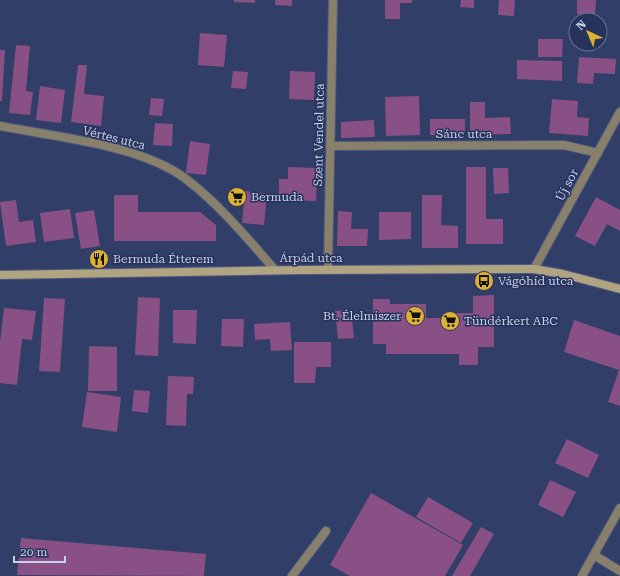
<svg xmlns="http://www.w3.org/2000/svg" width="620" height="576" font-family="'Roboto Serif',serif">
<rect width="100%" height="100%" fill="#313e67"/>
<g fill="#885084">
<path d="M234,0H255V3L234,2Z"/>
<path d="M275,0H292V6L275,5Z"/>
<path d="M385,0H412V3H400V19H385Z"/>
<path d="M461,0H474V8L460,7Z"/>
<path d="M499,0H515L514,16L498,15Z"/>
<path d="M577,0H596L595,15L577,14Z"/>
<path d="M200,33L227,35L224,67L198,65Z"/>
<path d="M538,39H563L562,57H538Z"/>
<path d="M16,45L30,46L26,91L33,92L30,115L9,113Z"/>
<path d="M0,50H5L2,101H0Z"/>
<path d="M579,57L616,59L615,74L594,73L593,84L577,83Z"/>
<path d="M517,60L562,61V81L517,79Z"/>
<path d="M78,65H87L84,94L104,96L101,126L71,122Z"/>
<path d="M233,71L248,72L246,89L231,88Z"/>
<path d="M290,71L315,72L314,100L289,99Z"/>
<path d="M40,86L65,90L61,123L36,120Z"/>
<path d="M419,96L420,135L386,136L385,97Z"/>
<path d="M151,98L164,99L162,116L149,115Z"/>
<path d="M552,99L578,101L577,117L589,118L588,136L549,133Z"/>
<path d="M470,102H485V118L510,117L511,134L470,135Z"/>
<rect x="430" y="119" width="35" height="16"/>
<path d="M374,120L375,137L341,138V122Z"/>
<path d="M155,123L173,124L172,146L153,145Z"/>
<path d="M190,141L210,144L206,175L186,173Z"/>
<path d="M288,167L317,168L316,201L289,200V196H279V179H288Z"/>
<path d="M466,167H486V219H503V244H466Z"/>
<path d="M493,168H508L509,193L494,194Z"/>
<path d="M245,191L267,194L264,225L242,223Z"/>
<path d="M114,195H138V212H200L216,225V241H114Z"/>
<path d="M422,195H442L441,225L458,226V248H422Z"/>
<path d="M596,197L620,210V231L607,224L595,246L575,236Z"/>
<path d="M16,200L19,222L33,220L36,242L6,246L0,202Z"/>
<path d="M70,209L74,238L44,242L40,213Z"/>
<path d="M94,210L100,246L81,249L75,213Z"/>
<path d="M338,211L352,212L351,229H368L367,246H337Z"/>
<path d="M379,212H411V239L379,240Z"/>
<path d="M494,295V347H478V365H459V354H386V344H373V299H390V304H426V318H454V313H473V296Z"/>
<path d="M138,297L160,298L158,356L135,355Z"/>
<path d="M44,298L65,299L60,372L39,371Z"/>
<path d="M4,308L36,311L32,340L22,339L17,385L0,383V342Z"/>
<path d="M173,310H197L196,344L173,343Z"/>
<path d="M351,310L354,338L338,339L335,311Z"/>
<path d="M222,319H244L243,347L221,346Z"/>
<path d="M574,320L620,336V406L608,402L619,370L564,352Z"/>
<path d="M290,322L292,350L271,351L270,339L255,340L254,324Z"/>
<path d="M294,342H331V367H316L315,383H294Z"/>
<path d="M89,346L117,347V391H88Z"/>
<path d="M168,376L194,377L193,394H187L186,426L166,425Z"/>
<path d="M134,390L150,391L148,413L132,411Z"/>
<path d="M87,392L121,397L117,432L82,427Z"/>
<path d="M567,439L599,455L588,478L555,463Z"/>
<path d="M550,480L576,492L563,517L538,505Z"/>
<path d="M371,493L463,545L445,576H350L330,565Z"/>
<path d="M428,497L473,523L461,543L416,517Z"/>
<path d="M481,527L494,534L470,576H452Z"/>
<path d="M21,538L206,554L204,576L17,575Z"/>
</g>
<g fill="none" stroke-linecap="round" stroke-linejoin="round">
<g stroke="#4f5b81" stroke-width="10">
<path id="lane" d="M594,555L620,571"/>
</g>
<g stroke="#4f5b81" stroke-width="10">
<g id="street">
<path d="M0,126C56,137 141,145 186,179C220,205 247,238 275,270"/>
<path d="M330,146L564,145L598,153"/>
<path d="M534,269L620,112"/>
<path d="M328,270L333,0"/>
<path d="M292,576L326,531"/>
<path d="M582,576L620,508"/>
</g>
</g>
<g stroke="#4f5b81" stroke-width="10">
<path id="secondary" d="M0,275L301,270L534,269L563,274L620,289"/>
</g>
<use href="#lane" stroke="#89806b" stroke-width="8"/>
<use href="#street" stroke="#89806b" stroke-width="8"/>
<use href="#secondary" stroke="#b1a481" stroke-width="8"/>
</g>
<defs>
<g id="supermarket-disc" transform="scale(1)"><circle r="9.5" fill="#dcb233" stroke="#27335b"/><path d="M-6-5.5h2.5l.6 2H6L4.5 2H-2.5L-4.4-4H-6ZM-1.5 3.2a1.3 1.3 0 1 0 .1 0ZM3 3.2a1.3 1.3 0 1 0 .1 0Z" fill="#111"/></g>
<g id="restaurant-disc" transform="scale(1)"><circle r="9.5" fill="#dcb233" stroke="#27335b"/><path d="M-5-6h1v4h1v-4h1v4h1v-4h1v5L-1.5 .5V6h-2V.5L-5-1ZM5-6V6H3V1.5H1.5Q1.5-4 5-6Z" fill="#111"/></g>
<g id="bus-disc" transform="scale(1)"><circle r="9.5" fill="#dcb233" stroke="#27335b"/><path d="M-5-6H5V4H4V6H2V4H-2V6H-4V4H-5ZM-3.5-4V0h7V-4ZM-3.5 1.2v1.5H-2V1.2ZM2 1.2v1.5H3.5V1.2Z" fill="#111"/></g>
</defs>
<g fill-rule="evenodd">
<use href="#supermarket-disc" x="237" y="197"/>
<use href="#restaurant-disc" x="99" y="259"/>
<use href="#bus-disc" x="484" y="281"/>
<use href="#supermarket-disc" x="415" y="316"/>
<use href="#supermarket-disc" x="450" y="321"/>
</g>
<g text-anchor="middle" dominant-baseline="central" stroke-width="3" stroke-linejoin="round" paint-order="stroke">
<g font-size="12" fill="#c8d1ea" stroke="#27335b">
<text x="464" y="134">Sánc utca</text>
<text transform="translate(319 135) rotate(-89)">Szent Vendel utca</text>
<text transform="translate(114 138) rotate(14)">Vértes utca</text>
<text transform="translate(567 185) rotate(-62)">Új sor</text>
<text x="311" y="258">Árpád utca</text>
</g>
<g font-size="12" fill="#c8d1ea" stroke="#27335b" text-anchor="start">
<text x="251" y="197">Bermuda</text>
<text x="113" y="259">Bermuda Étterem</text>
<text x="498" y="281">Vágóhíd utca</text>
<text x="401" y="316" text-anchor="end">Bt. Élelmiszer</text>
<text x="464" y="321">Tündérkert ABC</text>
</g>
</g>
<g transform="translate(588 32) rotate(316)"><circle r="19" fill="#27335b" stroke="#677294"/>
<path d="M0-3L7 15L0 10L-7 15Z" fill="#dcb233"/>
<text y="-6" font-size="11" font-weight="bold" text-anchor="middle" fill="#c8d1ea">N</text>
</g>
<path d="M14 556v6h51v-6" fill="none" stroke="#c8d1ea" stroke-width="2"/>
<text x="20" y="556" font-size="12" fill="#c8d1ea" stroke="#27335b" stroke-width="3" paint-order="stroke">20 m</text>
</svg>
